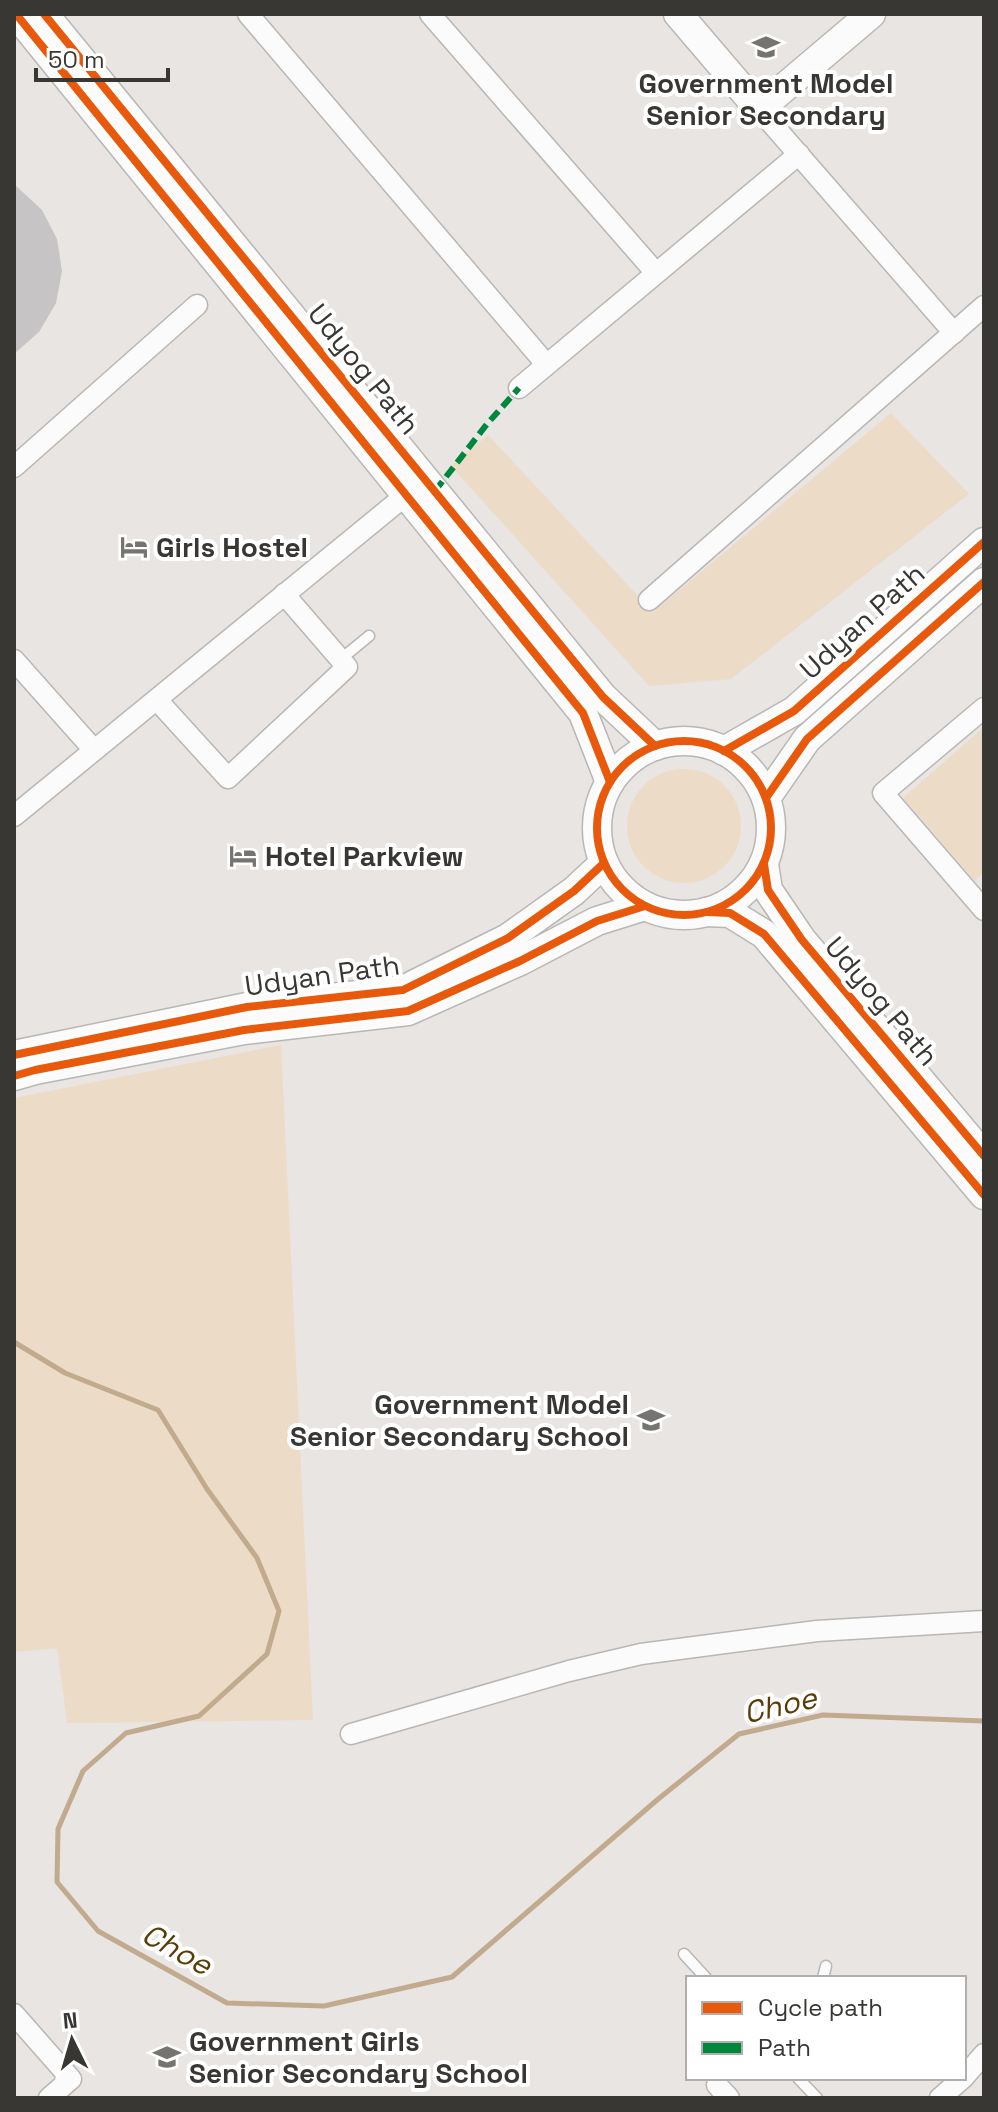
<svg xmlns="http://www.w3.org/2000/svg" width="998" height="2112" font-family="'Space Grotesk',sans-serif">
<rect width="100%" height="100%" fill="#e8e5e2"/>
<g fill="#ecdcc7">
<path d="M891,413L969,494L731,679L649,686L451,466L488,435L653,612Z"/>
<path d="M984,727V872L975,881L903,798Z"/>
<circle cx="684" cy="826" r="57"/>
<path d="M281,1045L313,1720L67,1723L57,1648L14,1652V1098Z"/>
</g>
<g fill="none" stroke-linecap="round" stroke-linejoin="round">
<path stroke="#c1aa8d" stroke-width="5" d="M14,1342L65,1373L158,1410L207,1489L257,1558L279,1611L267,1654L199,1716L126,1733L83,1771L58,1829L57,1882L98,1931L227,2003L324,2006L452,1977L657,1800L739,1734L823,1715L984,1721"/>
</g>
<path fill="#c6c4c4" d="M14,184L42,210L57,239L62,271L56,303L39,332L14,354Z"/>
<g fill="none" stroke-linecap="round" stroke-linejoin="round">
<g stroke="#b9b7b4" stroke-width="13">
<g id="lane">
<path d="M341,659L369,636"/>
<path d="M684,1954L706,1978"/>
<path d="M823,1978L826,1966"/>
<path d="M798,2078L817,2098"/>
</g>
</g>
<g stroke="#b9b7b4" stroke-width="23">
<g id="street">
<path d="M248,14L546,364"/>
<path d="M430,14L656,273"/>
<path d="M759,109L954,333"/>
<path d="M519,388L799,154"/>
<path d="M14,467L197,305"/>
<path d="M649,600L984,306"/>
<path d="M14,660L94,750"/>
<path d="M157,700L228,778L347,667L284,594"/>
<path d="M984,708L883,793L984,910"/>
<path d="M14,816L406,495"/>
<path d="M351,1734L569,1671L641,1654L817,1631L984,1621"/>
<path d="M14,2014L71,2079L49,2098"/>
<path d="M964,2077L984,2054"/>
<path d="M717,2085L729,2098"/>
<path d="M940,2098L963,2078"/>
</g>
</g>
<g stroke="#b9b7b4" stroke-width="31">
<g id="secondary">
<path d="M16,14L583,713L610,782"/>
<path d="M44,14L603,697L655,746"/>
<path d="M678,14L759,109L871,14"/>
<circle cx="684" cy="828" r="87"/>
<path d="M724,751L794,711L984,542"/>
<path d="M766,798L807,739L984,582"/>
<path d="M764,864L768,890L802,940L984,1156"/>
<path d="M706,912L730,913L764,934L984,1195"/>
<path d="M14,1055L247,1007L403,990L508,938L574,891L604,863"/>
<path d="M14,1076L35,1070L244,1030L408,1011L520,961L597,921L645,906"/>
</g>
</g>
<use href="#lane" stroke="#fcfbfb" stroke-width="10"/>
<use href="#street" stroke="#fcfbfb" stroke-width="20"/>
<use href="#secondary" stroke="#fcfbfb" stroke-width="28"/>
<path stroke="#00873e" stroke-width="6" stroke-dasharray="12 6" stroke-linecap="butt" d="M435,491L487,424L519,388"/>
<g stroke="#fff" stroke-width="13">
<g id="cycleway">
<path d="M16,14L583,713L610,782"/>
<path d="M44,14L603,697L655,746"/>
<circle cx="684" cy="828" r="87"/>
<path d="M724,751L794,711L984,542"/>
<path d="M766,798L807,739L984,582"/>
<path d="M764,864L768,890L802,940L984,1156"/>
<path d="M707,912L730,913L764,934L984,1195"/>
<path d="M14,1055L247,1007L403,990L508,938L574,891L604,863"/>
<path d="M14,1076L35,1070L244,1030L408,1011L520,961L597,921L645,906"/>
</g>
</g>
<use href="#cycleway" stroke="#e8590c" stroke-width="8"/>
</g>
<defs>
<g id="school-bare" transform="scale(2.16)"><path d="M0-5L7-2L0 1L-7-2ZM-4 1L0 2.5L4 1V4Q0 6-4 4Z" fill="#767471" stroke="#fff" stroke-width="2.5" paint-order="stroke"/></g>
<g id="hotel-bare" transform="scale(2.16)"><path d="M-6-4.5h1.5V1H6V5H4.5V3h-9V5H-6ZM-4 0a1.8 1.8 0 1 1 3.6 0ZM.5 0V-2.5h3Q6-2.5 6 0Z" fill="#767471" stroke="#fff" stroke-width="2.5" paint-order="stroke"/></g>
</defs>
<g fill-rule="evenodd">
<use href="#school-bare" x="766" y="47"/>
<use href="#hotel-bare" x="134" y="547"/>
<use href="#hotel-bare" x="243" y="856"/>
<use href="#school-bare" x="651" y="1420"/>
<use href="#school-bare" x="167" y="2057"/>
</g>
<g text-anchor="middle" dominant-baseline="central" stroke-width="8" stroke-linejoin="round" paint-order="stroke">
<g font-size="28" font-weight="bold" fill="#393734" stroke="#fff" text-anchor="start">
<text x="766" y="83" text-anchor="middle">Government Model<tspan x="766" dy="32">Senior Secondary</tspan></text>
<text x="156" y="547">Girls Hostel</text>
<text x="265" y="856">Hotel Parkview</text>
<text x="629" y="1404" text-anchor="end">Government Model<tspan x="629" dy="32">Senior Secondary School</tspan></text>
<text x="189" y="2041">Government Girls<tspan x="189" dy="32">Senior Secondary School</tspan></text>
</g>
<g font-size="28" fill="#393734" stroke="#fff">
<text transform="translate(364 369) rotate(51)">Udyog Path</text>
<text transform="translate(862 621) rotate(-42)">Udyan Path</text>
<text transform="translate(322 975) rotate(-8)">Udyan Path</text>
<text transform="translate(882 1001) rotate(50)">Udyog Path</text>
</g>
<g font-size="30" font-style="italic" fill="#5b3c04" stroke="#fff">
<text transform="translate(780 1705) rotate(-13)">Choe</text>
<text transform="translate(177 1949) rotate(29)">Choe</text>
</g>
</g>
<rect width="998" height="2112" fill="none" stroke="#393734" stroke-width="32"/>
<rect x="686" y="1976" width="280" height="104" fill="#ffffff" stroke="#b0afae" stroke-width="2"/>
<rect x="702" y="2002" width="40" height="12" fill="#e8590c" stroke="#b0afae" stroke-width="2"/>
<text x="758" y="2016" font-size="24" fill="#393734">Cycle path</text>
<rect x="702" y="2042" width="40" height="12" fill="#00873e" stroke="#b0afae" stroke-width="2"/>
<text x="758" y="2056" font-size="24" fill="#393734">Path</text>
<g transform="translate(72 2040) rotate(355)" stroke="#ffffff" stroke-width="6" paint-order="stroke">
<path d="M0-6L14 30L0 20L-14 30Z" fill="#393734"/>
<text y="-12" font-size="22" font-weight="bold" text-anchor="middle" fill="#393734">N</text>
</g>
<path d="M36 68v12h132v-12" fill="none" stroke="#393734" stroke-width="4"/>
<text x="48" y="68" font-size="24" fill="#393734" stroke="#ffffff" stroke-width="6" paint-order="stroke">50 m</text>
</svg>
